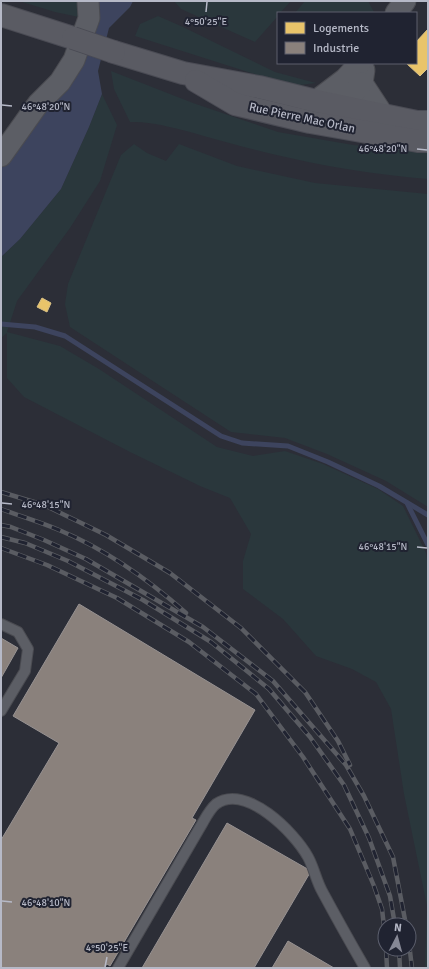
<svg xmlns="http://www.w3.org/2000/svg" width="429" height="969" font-family="Signika,sans-serif">
<rect width="100%" height="100%" fill="#2c2e37"/>
<g fill="#2a373c">
<path d="M19,1H79V17L55,12Z"/>
<path d="M174,1H291L280,13H278V16L255,42L181,9Z"/>
<path d="M305,1H368L374,12L295,13Z"/>
<path d="M158,16L183,27L275,72L316,83L292,86L135,36L140,24Z"/>
<path d="M111,71L193,103L278,132L353,145L428,152V179C376,175 323,166 272,154C244,147 217,140 190,132C170,127 150,121 130,122L114,89Z"/>
<path d="M102,94L117,125L100,181L70,228L17,301L7,332L60,346L99,369L217,447L253,456L285,451L323,464L378,489L403,506L426,553L428,566V968H425L427,906L404,794L391,709L376,682L352,669L316,656L283,619L243,589V561L251,534L230,498L200,486L130,452L24,397L7,378V333L1,338V257L20,239L61,189L89,127Z"/>
<path d="M134,144L147,153L166,161L179,144L237,166L315,183L428,194V507L386,481L327,454L285,438L231,432L70,327L65,304L68,284L121,155Z"/>
</g>
<path fill="#3d445e" d="M93,1H133L130,7L109,28L98,71L102,94L89,127L61,189L20,239L1,257V169L21,137L33,122Z"/>
<g fill="#e9c46a" stroke="#dac186">
<path d="M428,29V68L420,76L406,63H416V42Z"/>
<path d="M42,298L51,303L47,312L37,307Z"/>
</g>
<g fill="#8a817c" stroke="#979292">
<path d="M79,604L255,710L192,818L196,820L110,966L107,964L104,968H1V840L59,743L13,716Z"/>
<path d="M1,638L18,648L1,678Z"/>
<path d="M227,823L311,871L254,968H142Z"/>
<path d="M288,941L334,968H272Z"/>
</g>
<g fill="none" stroke-linecap="round" stroke-linejoin="round">
<g stroke="#3d445e" stroke-width="5">
<path d="M1,324L35,327L65,336L221,436L242,443L288,446L328,462L379,486L428,515"/>
<path d="M407,503L428,545"/>
</g>
<g stroke="#4a4b51" stroke-width="12">
<g id="service">
<path d="M1,624L18,632L28,649L25,671L1,711"/>
<path d="M118,968L202,824C206,817 210,809 216,804C246,783 295,833 308,857C314,868 316,880 322,891C336,917 350,942 365,968"/>
</g>
</g>
<g stroke="#4a4b51" stroke-width="23">
<g id="minor">
<path d="M396,13L405,1"/>
<path d="M364,70L362,83L383,115"/>
<path d="M316,101L345,79L360,63"/>
<path d="M329,113L342,106L362,83"/>
<path d="M1,156L38,104L60,82L74,60L89,18L88,1"/>
</g>
</g>
<g stroke="#4a4b54" stroke-width="24">
<g id="secondary">
<path d="M1,15L73,38"/>
<path d="M114,52L183,73L259,87L316,101L417,122H428"/>
<path d="M196,81L235,104L310,122L418,141H428"/>
</g>
</g>
<use href="#service" stroke="#5c5e65" stroke-width="10"/>
<use href="#minor" stroke="#5c5e65" stroke-width="21"/>
<use href="#secondary" stroke="#5a5b63" stroke-width="22"/>
<g stroke="#5a5c62" stroke-width="4.5">
<g id="rail">
<path d="M1,492L44,505L106,535L170,573L241,628L305,692L338,741L350,765"/>
<path d="M1,509C20,516 40,522 59,530C105,549 149,580 186,613"/>
<path d="M1,525L11,527L44,540L86,559L203,627L273,681L346,765L364,796L393,857L406,925"/>
<path d="M1,537L25,543L68,561L143,600L211,642L269,689L310,737L344,785L369,838L390,896L395,925"/>
<path d="M1,548L47,565L117,598L189,642L256,694L303,757L350,829L374,886L382,909L385,935"/>
<path d="M409,943L412,968"/>
<path d="M386,949L387,968"/>
<path d="M399,949L400,968"/>
</g>
</g>
<use href="#rail" stroke="#202331" stroke-width="3" stroke-dasharray="9" stroke-linecap="butt"/>
<g stroke="#4a4b54" stroke-width="24" stroke-linecap="butt">
<path id="secondary-bridge" d="M73,38L114,52"/>
</g>
<use href="#secondary-bridge" stroke="#5a5b63" stroke-width="22"/>
</g>
<path fill="none" stroke="#b6b9c7" stroke-width="1.5" d="M206,12L207,2M2,105L12,106M417,149L427,150M2,503L12,504M417,547L427,548M2,901L12,902M105,967L107,957"/>
<g text-anchor="middle" dominant-baseline="central" stroke-width="4" stroke-linejoin="round" paint-order="stroke">
<g font-size="12" fill="#b6b9c7" stroke="#202331">
<text transform="translate(302 118) rotate(12)">Rue Pierre Mac Orlan</text>
</g>
</g>
<g font-size="10" text-anchor="middle" fill="#b6b9c7" stroke="#202331" stroke-width="4" stroke-linejoin="round" paint-order="stroke">
<text x="206" y="25">4°50'25"E</text>
<text x="46" y="110">46°48'20"N</text>
<text x="383" y="152">46°48'20"N</text>
<text x="46" y="508">46°48'15"N</text>
<text x="383" y="550">46°48'15"N</text>
<text x="46" y="906">46°48'10"N</text>
<text x="107" y="951">4°50'25"E</text>
</g>
<rect width="429" height="969" fill="none" stroke="#b6b9c7" stroke-width="4"/>
<rect x="277" y="12" width="140" height="52" fill="#202331" stroke="#5c5f6d"/>
<rect x="285" y="22" width="20" height="12" fill="#e9c46a" stroke="#5c5f6d"/>
<text x="313" y="32" font-size="12" fill="#b6b9c7">Logements</text>
<rect x="285" y="42" width="20" height="12" fill="#8a817c" stroke="#5c5f6d"/>
<text x="313" y="52" font-size="12" fill="#b6b9c7">Industrie</text>
<g transform="translate(397 937) rotate(6)"><circle r="19" fill="#202331" stroke="#5c5f6d"/>
<path d="M0-3L7 15L0 10L-7 15Z" fill="#868895"/>
<text y="-6" font-size="11" font-weight="bold" text-anchor="middle" fill="#b6b9c7">N</text>
</g>
</svg>
